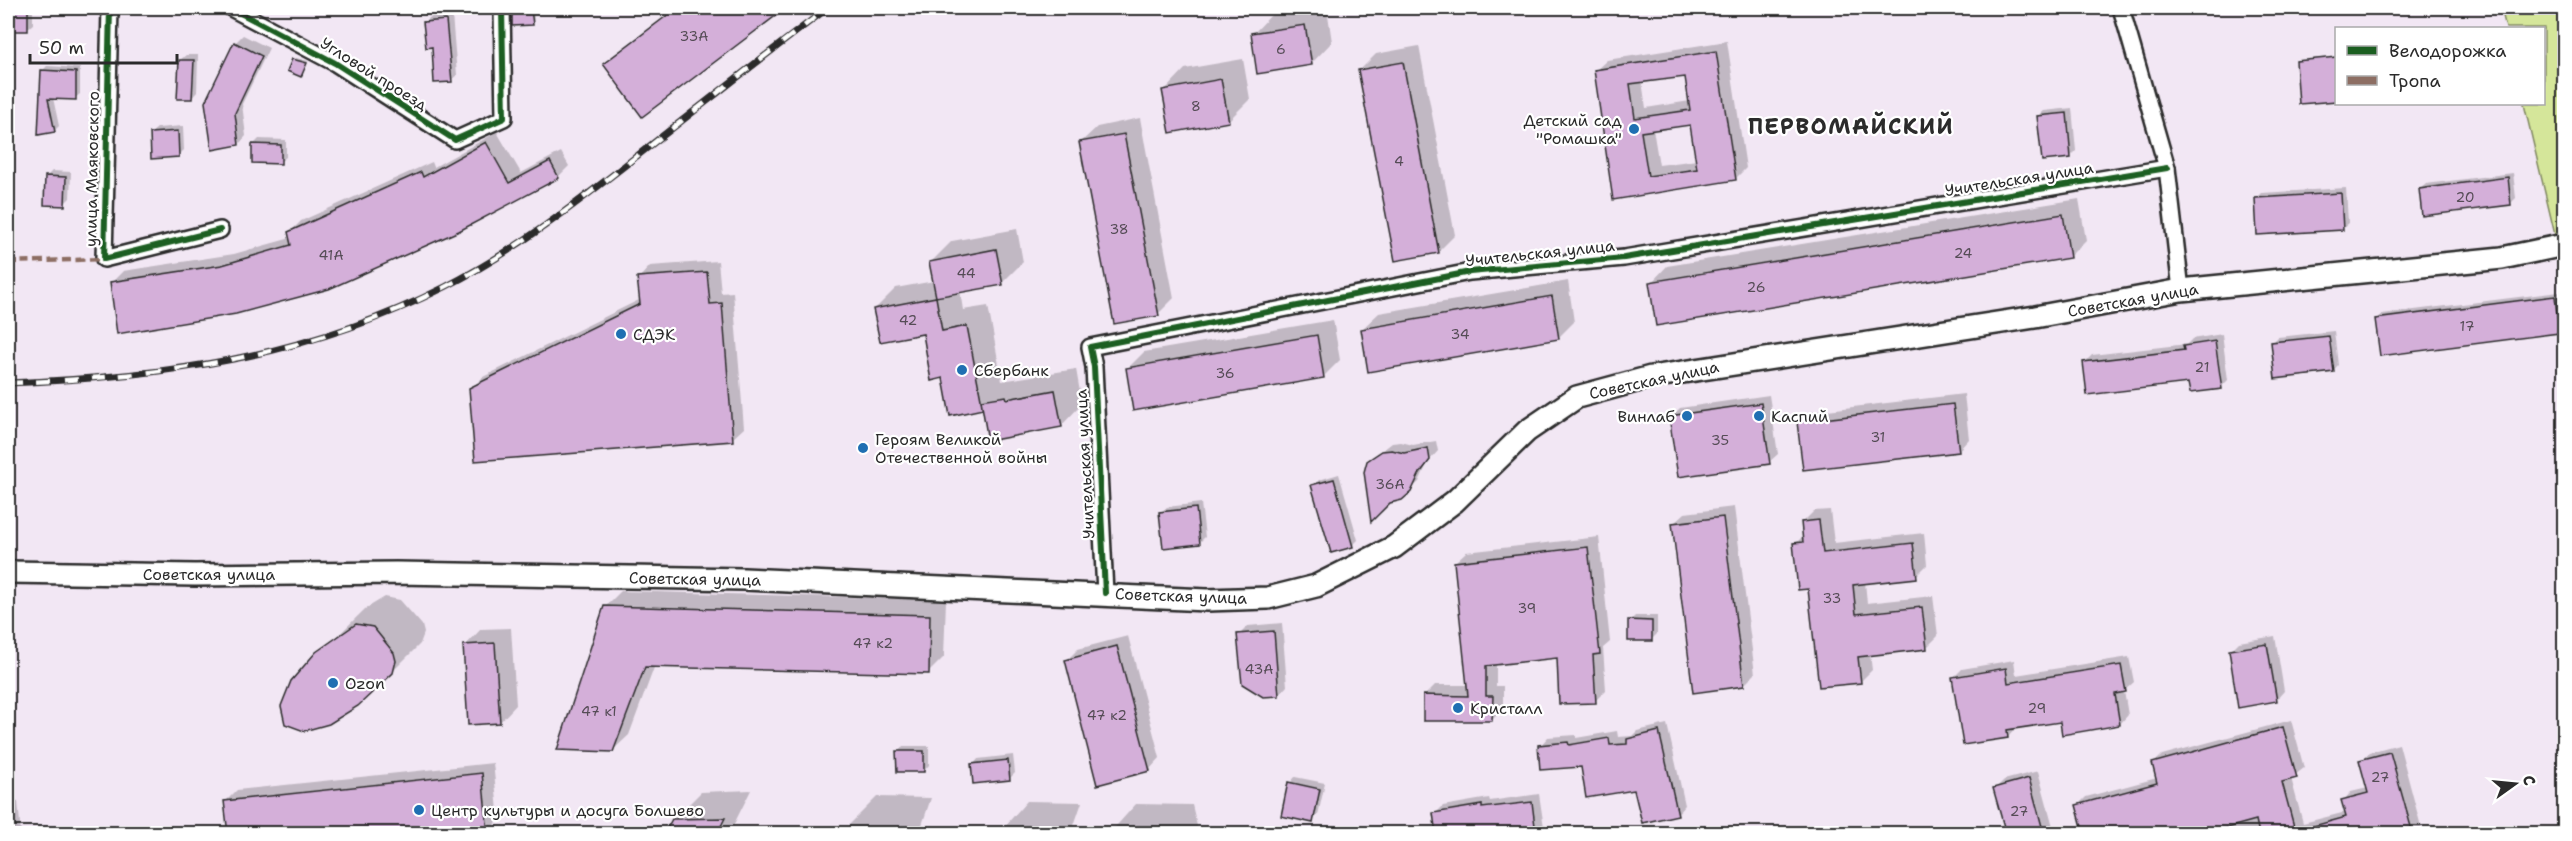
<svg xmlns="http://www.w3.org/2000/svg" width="2572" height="841" font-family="'Shantell Sans',sans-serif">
<rect width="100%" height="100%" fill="#f2e7f4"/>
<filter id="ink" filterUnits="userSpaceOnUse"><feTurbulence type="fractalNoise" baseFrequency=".0167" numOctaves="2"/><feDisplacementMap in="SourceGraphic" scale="12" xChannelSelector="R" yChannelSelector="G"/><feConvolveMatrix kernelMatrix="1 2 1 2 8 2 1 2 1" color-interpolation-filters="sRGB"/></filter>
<g filter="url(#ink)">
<path fill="#d5e69a" stroke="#808862" stroke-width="1.5" d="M2501,8H2564V237L2556,239L2524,104H2544V28H2506Z"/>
<g fill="#0003" fill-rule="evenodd">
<path d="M8,8H33V24L27,29H8Z"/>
<path d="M533,8L534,21L532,24L513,11Z"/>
<path d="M676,8H784L643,115L605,64Z"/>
<path d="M1305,8H1327L1332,42L1311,64L1253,34L1274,12Z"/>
<path d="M452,15L457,75L451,80L425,23L430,17Z"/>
<path d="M243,35L269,48L242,104L246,136L239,144L213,148L235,43Z"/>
<path d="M1727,41L1746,168L1735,179L1614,199L1595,71L1607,60ZM1686,75L1690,101L1646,108L1642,81ZM1692,123L1697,160L1659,165L1653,129Z"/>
<path d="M1419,46L1455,235L1439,251L1396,260L1360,70L1376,54Z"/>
<path d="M186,55H198L197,92L192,98L180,60Z"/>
<path d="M2336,56V100L2297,61Z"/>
<path d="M296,58L308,61L300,75L293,60Z"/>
<path d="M1243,59L1250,99L1229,120L1171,131L1164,91L1185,69Z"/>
<path d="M47,66L80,68V94L75,98H53L59,126L54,131L42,71Z"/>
<path d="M2072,108L2076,151L2071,156L2038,116L2044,111Z"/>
<path d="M1140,118L1174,298L1158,314L1080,143L1097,127Z"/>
<path d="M183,126L184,150L178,156L151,133L157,128Z"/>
<path d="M497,132L521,173L561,152L569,166L558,177L458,229L112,282L123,271L234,254L291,238L290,232L301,221L432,162L434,167Z"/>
<path d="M259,139L286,140V157L280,162L254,144Z"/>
<path d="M52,171L71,172L70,198L64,204L46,177Z"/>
<path d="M2513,173L2516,198L2511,203L2420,189L2426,184Z"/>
<path d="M2346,188L2348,223L2342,228L2256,199L2262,193Z"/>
<path d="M2079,199L2086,240L2069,257L1651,283L1667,266Z"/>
<path d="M1017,229L1023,262L1002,283L960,291L963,310L988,306L1002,381L1076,369L1082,404L1061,426L984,406L945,377L924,333L875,309L896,288L934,281L931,262L952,241Z"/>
<path d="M718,261L721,293L733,292L744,428L732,439L471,389L483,377L641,299L639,278L650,266Z"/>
<path d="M1568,281L1574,322L1558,338L1362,329L1379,313Z"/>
<path d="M2560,292L2564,326L2558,332L2377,319L2382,314Z"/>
<path d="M1333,320L1340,360L1323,377L1128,368L1144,352Z"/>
<path d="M2334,331L2338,365L2333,371L2272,343L2278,337Z"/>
<path d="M2222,334L2228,380L2221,387L2085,362L2092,355L2187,344L2192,339Z"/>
<path d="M1964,394L1969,439L1958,451L1799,423L1810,412Z"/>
<path d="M1769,395L1778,454L1769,462L1671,417L1680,408Z"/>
<path d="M1436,441L1438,451L1428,462L1419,482L1409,491L1369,461L1392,443L1401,442L1413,445Z"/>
<path d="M1339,474L1358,540L1353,545L1332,551L1313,486L1319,480Z"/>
<path d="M1201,503L1205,537L1199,543L1161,512L1167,507Z"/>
<path d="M1734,507L1755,674L1744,685L1673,524L1685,513Z"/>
<path d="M1830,510L1834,543L1924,533L1927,565L1916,576L1865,582L1867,603L1933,596L1938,636L1926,648L1870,654L1872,670L1861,681L1809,587L1795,544L1804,535L1802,523L1814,511Z"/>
<path d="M1599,537L1610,642L1603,648L1606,690L1595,701L1558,657L1496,664V686H1503V709L1492,720L1424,696L1435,685H1469L1455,562L1466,552Z"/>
<path d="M621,591L946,600L944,657L928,673L655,665L629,735L612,751L605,607Z"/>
<path d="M385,597L400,600L422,625L424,633L420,644L392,672L292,681L365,609Z"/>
<path d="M1635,616H1657V634L1651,640L1630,621Z"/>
<path d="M1282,623L1287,686L1279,695L1239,635L1248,626Z"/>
<path d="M511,628L516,705L500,722L465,646L481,629Z"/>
<path d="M1128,636L1160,758L1149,770L1067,660L1078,649Z"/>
<path d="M2275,636L2284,691L2276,700L2230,651L2239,642Z"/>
<path d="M2129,657L2134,682L2124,691L2128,715L2120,724L2061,720L2017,727L2008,737L1954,677L1962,669L2014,660L2016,675Z"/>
<path d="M2291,720L2304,768L2291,778L2303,823L2346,812L2343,801L2351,792L2368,788L2361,761L2370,752L2399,744L2423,834H2086L2078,805L2086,797L2157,778L2153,764L2162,755Z"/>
<path d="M1667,724L1685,805L1677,814L1635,788L1540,746L1548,737L1576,735V738L1617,731L1618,737L1632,736L1637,731Z"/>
<path d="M903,746H929V765L924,771L898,752Z"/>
<path d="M1013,755L1015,773L1010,778L973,765L978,759Z"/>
<path d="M493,763L499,820L487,832L226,801L237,790Z"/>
<path d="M2038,771L2055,834H2007L1995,789L2004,780Z"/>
<path d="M1295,777L1325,783L1318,815L1313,820L1290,783Z"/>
<path d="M751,790L729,834H666L673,820L701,792Z"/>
<path d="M1539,794L1545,834H1437L1435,814L1443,806L1489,798L1490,801Z"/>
<path d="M877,797L931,798L919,834H846L849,825Z"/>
<path d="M18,801L21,834H8V803Z"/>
<path d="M1027,801L1082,802L1071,834H998Z"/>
<path d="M1136,804L1192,805L1199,834H1109Z"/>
<path d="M1601,825L1602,834H1547Z"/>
</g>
<g fill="#d4afd9" stroke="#2b2b2b" stroke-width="1.5" fill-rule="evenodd">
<rect x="8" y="8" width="20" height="23"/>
<path d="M677,8H786L642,117L603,64Z"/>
<path d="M531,9L533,25L512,26V10Z"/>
<path d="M446,20L452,82L434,83L432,47L426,48L423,22Z"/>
<path d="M1305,25L1312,65L1257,74L1251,33Z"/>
<path d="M234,42L262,56L235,113L239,145L212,150L205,102Z"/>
<path d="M1716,51L1736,180L1613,200L1594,70ZM1685,77L1690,110L1635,118L1630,84ZM1690,125L1697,169L1648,176L1641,132Z"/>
<path d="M2337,57V101L2299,104L2296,61Z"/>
<path d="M292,59L307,63L301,77L287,71Z"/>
<path d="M179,60H194L192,99H177Z"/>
<path d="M1403,62L1439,253L1395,261L1358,70Z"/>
<path d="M41,70L76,72V100L48,99L55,132L38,135Z"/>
<path d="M1221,79L1229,122L1170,133L1162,90Z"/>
<path d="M2067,113L2071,158L2042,161L2037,116Z"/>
<path d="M178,131L179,157L151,159L150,133Z"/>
<path d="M1124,134L1159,316L1114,324L1079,142Z"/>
<path d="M486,142L509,183L550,161L559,178L459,231L329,289L236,314L117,334L110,282L222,265L291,245L288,232L421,172L423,177Z"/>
<path d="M252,144L281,145V164L252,163Z"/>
<path d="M45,176L66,177L65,206L44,205Z"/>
<path d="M2508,177L2511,205L2422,216L2419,189Z"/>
<path d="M2341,193L2343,230L2257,235L2255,198Z"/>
<path d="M2063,214L2070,258L1656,326L1649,282Z"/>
<path d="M996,249L1003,285L936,297L929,262Z"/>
<path d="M707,272L710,304L722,303L733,441L475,461L469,388L640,304L637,277Z"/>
<path d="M1552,296L1559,339L1368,372L1361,329Z"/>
<path d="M2555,296L2559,333L2380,356L2375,319Z"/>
<path d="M936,297L942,331L967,326L983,409L950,416L943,378L931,381L923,334L880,342L873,309Z"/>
<path d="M1317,335L1324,378L1133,411L1126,368Z"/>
<path d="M2329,336L2334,372L2275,379L2271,342Z"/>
<path d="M2215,341L2222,389L2190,393L2188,383L2087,395L2083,362L2184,350L2183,346Z"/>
<path d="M1055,390L1062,427L988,441L981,400L1006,396L1007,399Z"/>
<path d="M1761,403L1770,464L1678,477L1669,416Z"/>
<path d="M1953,404L1959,452L1803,470L1797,422Z"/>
<path d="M1428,448L1430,460L1420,473L1411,492L1402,500L1390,503L1371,522L1364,472L1367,461L1382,451L1392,450L1404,453Z"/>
<path d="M1334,479L1353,547L1331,553L1311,485Z"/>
<path d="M1196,508L1200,544L1163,548L1159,512Z"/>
<path d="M1723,517L1744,686L1693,693L1672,523Z"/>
<path d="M1819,520L1823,553L1913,543L1917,578L1853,585L1856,614L1922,607L1927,649L1858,657L1861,683L1819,687L1808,589L1798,590L1793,543L1803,542L1801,522Z"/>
<path d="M1588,547L1600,654L1593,655L1596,703L1559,704L1557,658L1486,666V696H1493L1492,721H1423V695L1468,696L1454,562Z"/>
<path d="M604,606L930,615L929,674L645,667L613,752L557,750Z"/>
<path d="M1628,620L1652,621V641H1628Z"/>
<path d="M356,624L373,627L394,653L396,661L393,673L358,706L329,724L304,731L285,724L281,706L291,681L316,652Z"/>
<path d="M1274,631L1279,696L1263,697L1242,684L1237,634Z"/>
<path d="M495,643L500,723L468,725L463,645Z"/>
<path d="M2267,644L2277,701L2238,708L2229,650Z"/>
<path d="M1117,646L1150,771L1097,785L1065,660Z"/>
<path d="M2121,665L2126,692L2115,694L2120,725L2062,735L2060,722L2007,730L2008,738L1963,745L1952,677L2006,668L2008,683Z"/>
<path d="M2283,727L2297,778L2282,782L2296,834H2259L2256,820L2216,831L2217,834H2084L2076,805L2157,783L2152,763Z"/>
<path d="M1659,731L1678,815L1642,823L1634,790L1586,798L1581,767L1540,770L1538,745L1568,742L1569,745L1609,738L1610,745L1627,744V739Z"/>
<path d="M896,751H924V772H897Z"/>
<path d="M2390,752L2413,834H2304L2303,829L2346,817L2341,800L2368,793L2359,760Z"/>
<path d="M1008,760L1010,780L973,784L971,764Z"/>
<path d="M482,773L488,834H228L224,801Z"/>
<path d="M2029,778L2044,834H2006L1993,788Z"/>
<path d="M1288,782L1320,789L1313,823L1281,816Z"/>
<path d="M1532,802L1536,834H1436L1433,813L1482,805V808Z"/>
<path d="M725,818L717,834H664L672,819Z"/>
</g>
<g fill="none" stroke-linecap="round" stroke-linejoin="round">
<g stroke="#2b2b2b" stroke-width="20">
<g id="minor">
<path d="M110,8L104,259L220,230"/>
<path d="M231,8L335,63L455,140L504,118L502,8"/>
<path d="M2121,8L2167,168L2181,290"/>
<path d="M1105,593L1094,367L1090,347L1470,272L1624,258L2167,168"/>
</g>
</g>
<g stroke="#2b2b2b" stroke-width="26">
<path id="secondary" d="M8,572L195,575L396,573L744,579L1207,600L1268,598L1316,586L1394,547L1455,501L1527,431L1577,397L1651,377L2035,317L2181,290L2502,258L2564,245"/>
</g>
<use href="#minor" stroke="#fff" stroke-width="15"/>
<use href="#secondary" stroke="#fff" stroke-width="21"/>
<g stroke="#2b2b2b" stroke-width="7">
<path id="rail" d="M8,383C161,377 306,358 445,287C514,252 576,204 637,156C700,107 763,56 828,8"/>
</g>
<use href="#rail" stroke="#fff" stroke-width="4.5" stroke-dasharray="14" stroke-linecap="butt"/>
<path stroke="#8d6e63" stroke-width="4.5" stroke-dasharray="9 4.5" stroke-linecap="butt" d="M8,262L104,259"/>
<g stroke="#fff" stroke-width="10">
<g id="cycleway">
<path d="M110,8L104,259L220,230"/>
<path d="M231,8L335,63L455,140L504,118L502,8"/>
<path d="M1105,593L1094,367L1090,347L1470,272L1624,258L2167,168"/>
</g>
</g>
<use href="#cycleway" stroke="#1b5e20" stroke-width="6"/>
</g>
</g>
<g fill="#1f6fb2" stroke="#fff" stroke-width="2">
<circle cx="1634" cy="129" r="6"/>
<circle cx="621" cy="334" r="6"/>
<circle cx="962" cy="370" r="6"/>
<circle cx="1687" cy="416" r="6"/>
<circle cx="1759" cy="416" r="6"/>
<circle cx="863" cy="448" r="6"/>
<circle cx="333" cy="683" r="6"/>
<circle cx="1458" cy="708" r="6"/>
<circle cx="419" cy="810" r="6"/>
</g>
<g text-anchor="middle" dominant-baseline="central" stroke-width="4.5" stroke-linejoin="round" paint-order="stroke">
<g font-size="14" fill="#554c56">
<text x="694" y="36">33А</text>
<text x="1281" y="49">6</text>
<text x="1196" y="106">8</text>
<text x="1399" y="161">4</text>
<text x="2465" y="197">20</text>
<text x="1119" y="229">38</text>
<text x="1963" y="253">24</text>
<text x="331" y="255">41А</text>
<text x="966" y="273">44</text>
<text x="1756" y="287">26</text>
<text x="908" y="320">42</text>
<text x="2467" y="326">17</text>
<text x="1460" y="334">34</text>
<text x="2202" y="367">21</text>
<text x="1225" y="373">36</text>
<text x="1878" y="437">31</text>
<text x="1720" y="440">35</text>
<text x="1390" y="484">36А</text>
<text x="1832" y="598">33</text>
<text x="1527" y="608">39</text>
<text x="873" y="643">47 к2</text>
<text x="1259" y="669">43А</text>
<text x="2037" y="708">29</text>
<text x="599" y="711">47 к1</text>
<text x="1107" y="715">47 к2</text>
<text x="2380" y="777">27</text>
<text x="2019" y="811">27</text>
</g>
<g font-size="16" fill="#2b2b2b" stroke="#fff">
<text transform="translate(374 74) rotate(32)">Угловой проезд</text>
<text transform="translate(92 169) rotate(-89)">улица Маяковского</text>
<text transform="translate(2019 179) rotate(-9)">Учительская улица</text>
<text transform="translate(1540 253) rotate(-6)">Учительская улица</text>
<text transform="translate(2133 300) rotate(-10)">Советская улица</text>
<text transform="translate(1654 380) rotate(-12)">Советская улица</text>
<text transform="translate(1085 464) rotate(-93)">Учительская улица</text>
<text x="209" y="574">Советская улица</text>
<text transform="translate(695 579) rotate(1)">Советская улица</text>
<text transform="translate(1181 596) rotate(2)">Советская улица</text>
</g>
<g font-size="16" fill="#2b2b2b" stroke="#fff" text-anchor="start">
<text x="1622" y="120" text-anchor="end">Детский сад<tspan x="1622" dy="18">"Ромашка"</tspan></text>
<text x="633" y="334">СДЭК</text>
<text x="974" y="370">Сбербанк</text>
<text x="1675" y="416" text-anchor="end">Винлаб</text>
<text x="1771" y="416">Каспий</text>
<text x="875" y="439">Героям Великой<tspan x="875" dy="18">Отечественной войны</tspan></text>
<text x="345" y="683">Ozon</text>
<text x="1470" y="708">Кристалл</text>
<text x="431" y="810">Центр культуры и досуга Болшево</text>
</g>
<g font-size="22" font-weight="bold" letter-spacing="1.5" fill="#2b2b2b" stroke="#fff">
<text x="1851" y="126">ПЕРВОМАЙСКИЙ</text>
</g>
</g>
<rect width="2572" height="841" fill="none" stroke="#fff" stroke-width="30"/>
<rect x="15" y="15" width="2542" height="811" fill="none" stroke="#2b2b2b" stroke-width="2" filter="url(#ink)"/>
<rect x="2335" y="27" width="210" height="78" fill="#ffffff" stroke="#aaaaaa" stroke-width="1.5"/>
<rect x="2347" y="46" width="30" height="9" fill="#1b5e20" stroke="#aaaaaa" stroke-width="1.5"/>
<text x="2389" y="57" font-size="18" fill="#2b2b2b">Велодорожка</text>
<rect x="2347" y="76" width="30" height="9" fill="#8d6e63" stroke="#aaaaaa" stroke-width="1.5"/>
<text x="2389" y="87" font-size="18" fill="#2b2b2b">Тропа</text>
<g transform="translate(2515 784) rotate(75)" stroke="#ffffff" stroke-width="4.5" paint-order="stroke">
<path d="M0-4.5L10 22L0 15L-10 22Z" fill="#2b2b2b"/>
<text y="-9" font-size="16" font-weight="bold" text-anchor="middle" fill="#2b2b2b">С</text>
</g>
<path d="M30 54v9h147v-9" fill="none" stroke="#2b2b2b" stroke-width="3"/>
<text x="39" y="54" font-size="18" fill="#2b2b2b" stroke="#ffffff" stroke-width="4.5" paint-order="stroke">50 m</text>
</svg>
